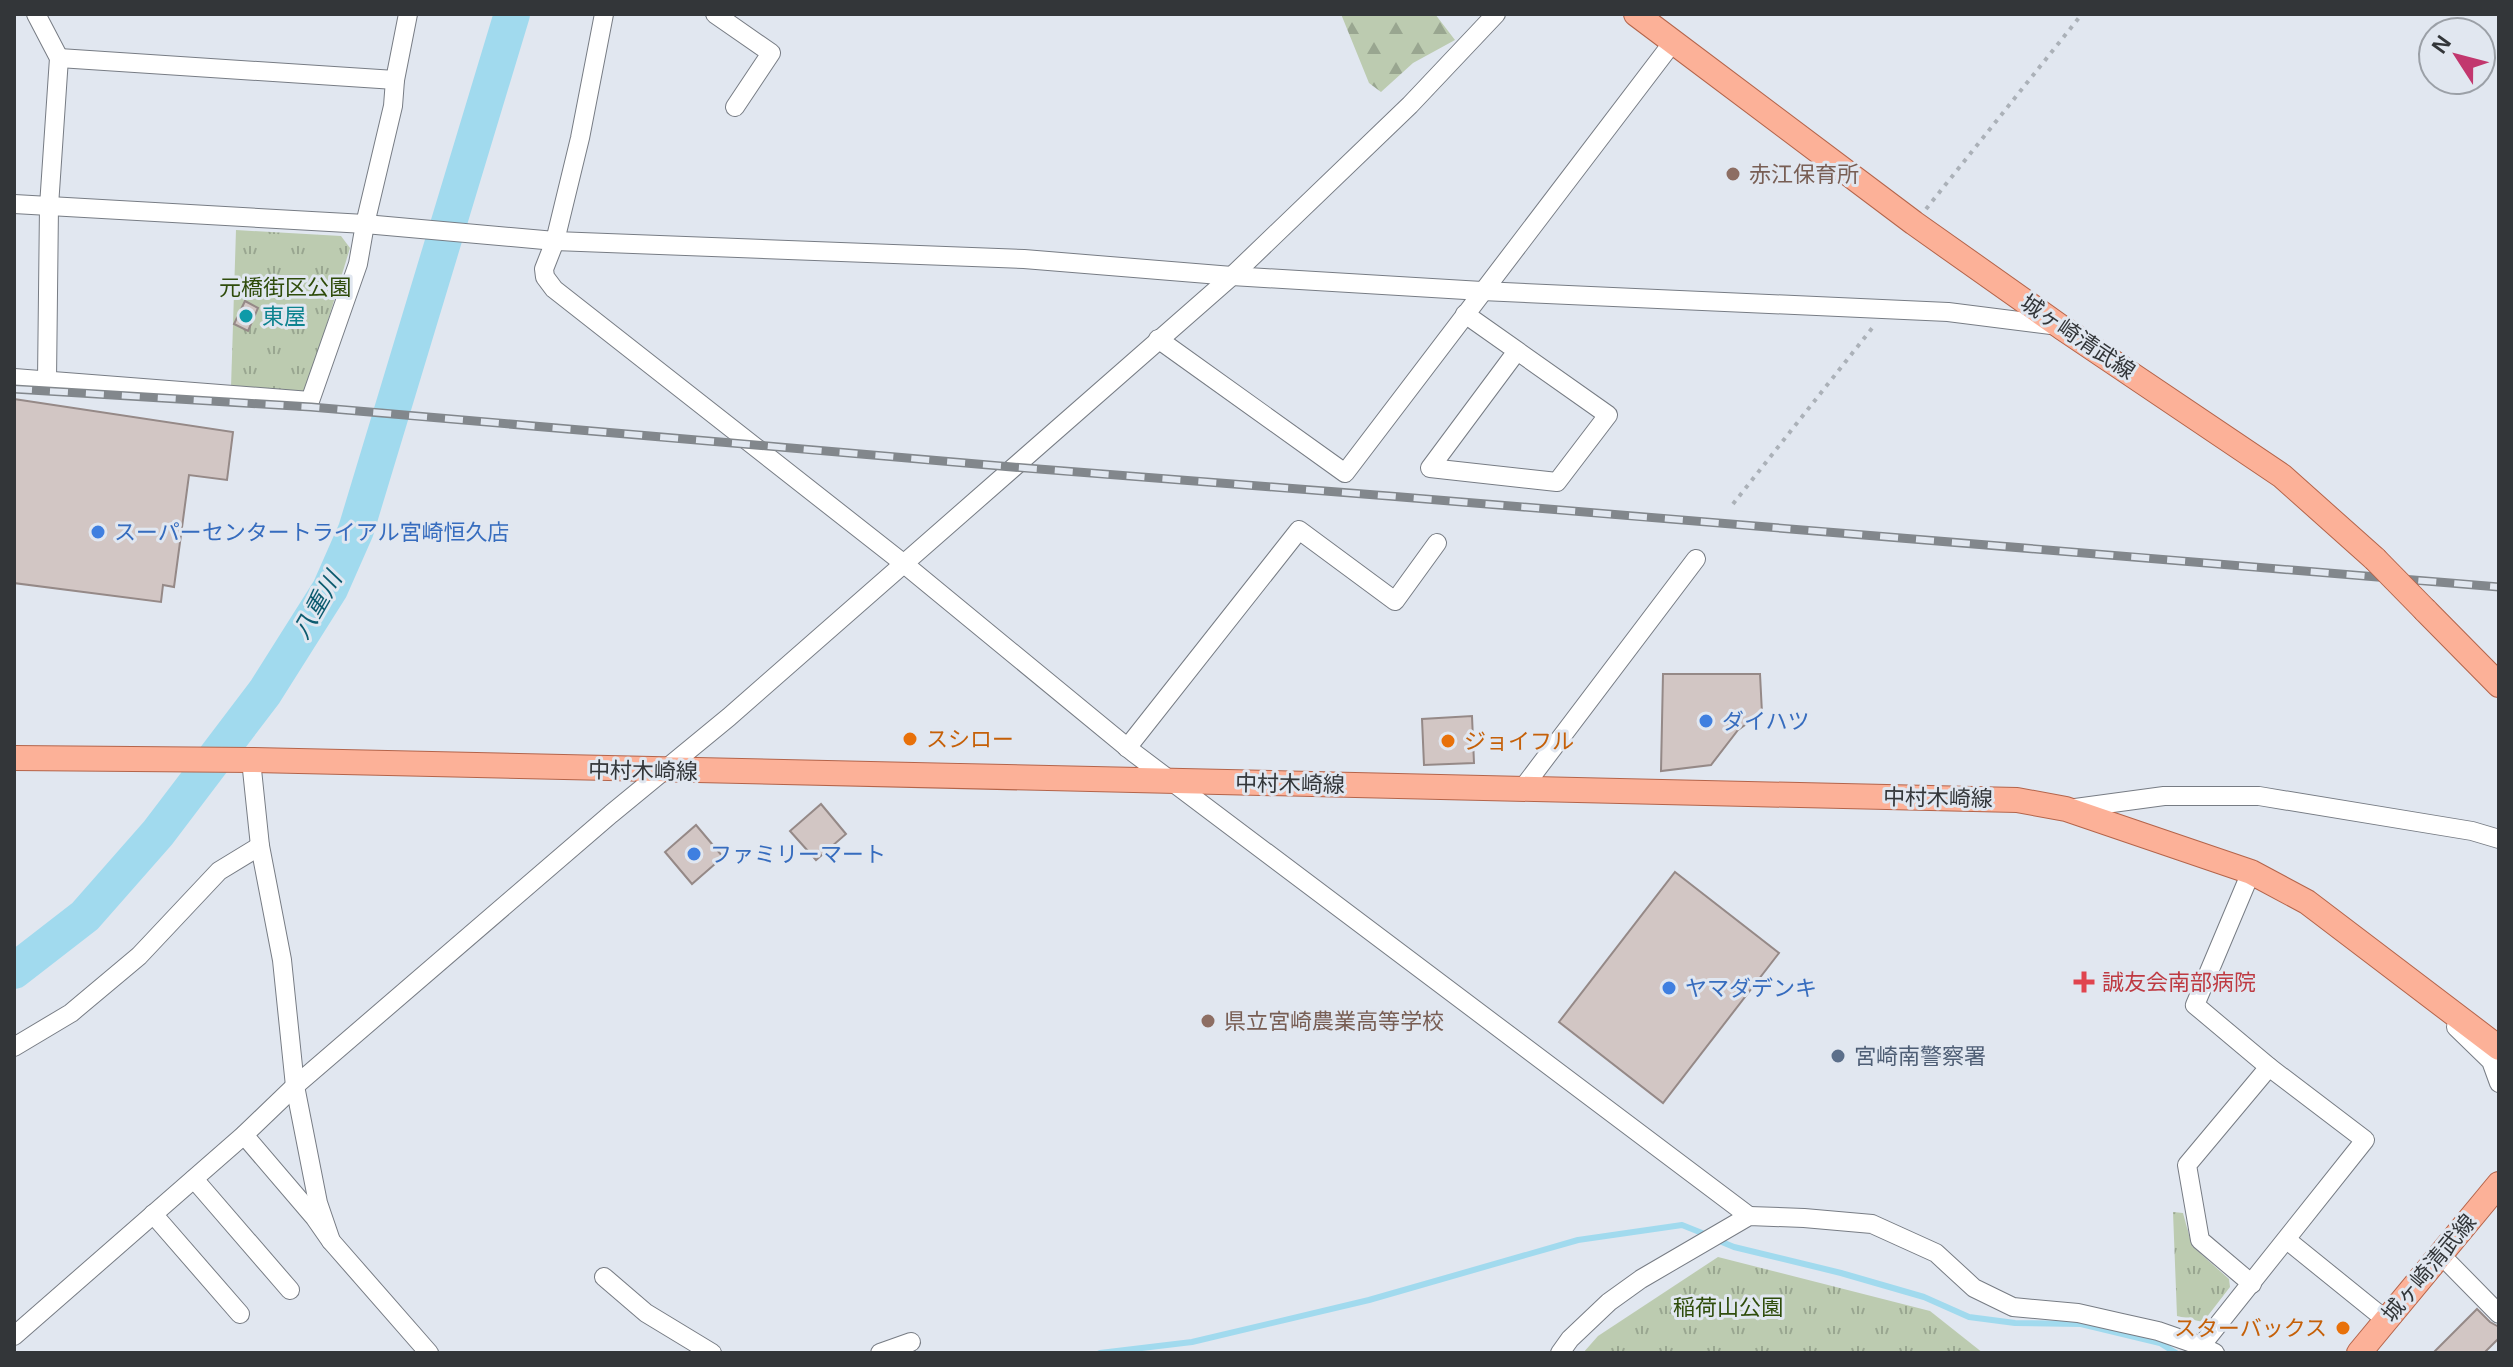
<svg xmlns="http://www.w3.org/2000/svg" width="2513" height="1367" font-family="Helvetica,'Noto Sans JP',sans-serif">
<defs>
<pattern id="forest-firs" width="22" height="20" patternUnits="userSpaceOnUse" patternTransform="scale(2)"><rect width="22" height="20" fill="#bccbb0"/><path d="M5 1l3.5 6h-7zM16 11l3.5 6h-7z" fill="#99a690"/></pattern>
<pattern id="park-tufts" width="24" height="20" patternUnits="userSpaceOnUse" patternTransform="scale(2)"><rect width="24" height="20" fill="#bccbb0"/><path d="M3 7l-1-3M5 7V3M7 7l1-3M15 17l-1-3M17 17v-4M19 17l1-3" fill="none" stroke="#99a690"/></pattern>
</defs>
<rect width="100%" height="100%" fill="#e1e7f0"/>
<path fill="url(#forest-firs)" d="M1341,14H1435L1455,40L1413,63L1381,92L1369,83Z"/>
<g fill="url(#park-tufts)">
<path d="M236,230L341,236L350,248L305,396L231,388Z"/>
<path d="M2173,1212L2183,1213L2192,1246L2229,1279L2230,1287L2203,1322L2177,1316Z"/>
<path d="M1718,1257L1930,1311L1983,1353H1583L1598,1336Z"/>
</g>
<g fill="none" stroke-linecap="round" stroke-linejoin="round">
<g stroke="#a1daee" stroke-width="6">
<path d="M1717,1240L1734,1247L1841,1273L1924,1297L1969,1317L2015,1323L2081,1324L2160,1343L2176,1353"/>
<path d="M1100,1353L1192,1342L1369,1300L1578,1240L1682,1225L1707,1235"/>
</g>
<path stroke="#a1daee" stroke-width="36" d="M14,971L85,916L158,833L265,692L330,589L356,530L512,14"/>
</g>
<g fill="#d2c6c4" stroke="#958987" stroke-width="2">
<path d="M245,301L258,308L248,331L234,324Z"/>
<path d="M14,399L233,432L227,480L189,475L174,587L163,585L161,602L14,583Z"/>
<path d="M1663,674H1760L1762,713L1738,730L1711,765L1661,771Z"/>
<path d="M1472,716L1474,763L1424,765L1422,719Z"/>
<path d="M821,804L846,834L816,860L790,831Z"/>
<path d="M696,825L723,857L692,884L665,852Z"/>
<path d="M1675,872L1779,953L1663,1103L1559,1022Z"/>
<path d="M2477,1309L2490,1322L2499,1327V1338L2484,1353H2433Z"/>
</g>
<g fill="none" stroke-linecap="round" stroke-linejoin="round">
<g stroke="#777c84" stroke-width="20">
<g id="minor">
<path d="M36,14L59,58L49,206L47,380"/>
<path d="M604,14L580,138L555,241L544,269L545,277L554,289L903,563L1134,753L1749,1216"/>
<path d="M715,14L771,53L735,107"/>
<path d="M59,58L395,80"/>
<path d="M14,204L365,224L555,241L1024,259L1232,276L1482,291L1948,312L2059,326"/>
<path d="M1465,314L1608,415L1557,482L1430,468L1517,351"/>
<path d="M1158,339L1345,473L1673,42"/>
<path d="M14,378L310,401L358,264L365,224L393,106L395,80L408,14"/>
<path d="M1127,748L1299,530L1395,601L1437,543"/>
<path d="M251,760L260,846L282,960L295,1086L318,1203L331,1241"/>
<path d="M1522,789L1696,559"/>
<path d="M2068,809L2164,796H2259L2472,831L2499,839"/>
<path d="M2456,1027L2491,1061L2499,1083"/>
<path d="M14,1047L71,1013L139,956L219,871L260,846"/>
<path d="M244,1135L315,1218L331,1241L429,1353"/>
<path d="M194,1179L290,1290"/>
<path d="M153,1214L240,1314"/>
<path d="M2287,1240L2386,1320"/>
<path d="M2441,1255L2499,1314"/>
<path d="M604,1277L646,1313L712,1353"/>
<path d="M2252,1284L2200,1240L2187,1165L2269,1067"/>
<path d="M14,1336L244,1135L295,1086L611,814L729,717L1232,276L1410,105L1496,14"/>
<path d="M2201,1346L2365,1140L2269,1067L2195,1005L2251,872"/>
<path d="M880,1353L911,1342"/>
<path d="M1560,1353L1570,1339L1609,1302L1641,1279L1749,1216L1804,1218L1872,1224L1936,1253L1974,1288L2013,1307L2078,1313L2122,1323L2158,1331L2201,1346L2215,1353"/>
</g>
</g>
<g stroke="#b4644a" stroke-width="26">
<g id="major">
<path d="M1636,14L1914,223L2061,327L2282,476L2375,559"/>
<path d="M2425,610L2499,685"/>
<path d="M14,758L251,760L2017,800L2066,809L2251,872L2307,902L2499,1048"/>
<path d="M2359,1353L2499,1184"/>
</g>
</g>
<g stroke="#abb1b8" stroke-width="4" stroke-dasharray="4 6" stroke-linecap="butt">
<path d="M1926,209L2082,14"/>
<path d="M1733,504L1873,327"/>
</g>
<use href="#minor" stroke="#fff" stroke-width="18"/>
<use href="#major" stroke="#fcb198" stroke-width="24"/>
<g stroke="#82878c" stroke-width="9">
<path id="rail" d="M14,389L311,407L1012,467L1389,496L2499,587"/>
</g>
<use href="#rail" stroke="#e1e7f0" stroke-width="6" stroke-dasharray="18" stroke-linecap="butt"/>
<g stroke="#b4644a" stroke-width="26" stroke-linecap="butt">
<path id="major-bridge" d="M2375,559L2425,610"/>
</g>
<use href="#major-bridge" stroke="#fcb198" stroke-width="24"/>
</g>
<g fill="#8d6e63" stroke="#e1e7f0" stroke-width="3">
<circle cx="1733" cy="174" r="8"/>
<circle cx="1208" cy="1021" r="8"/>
</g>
<circle fill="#0f9aa8" stroke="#e1e7f0" stroke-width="3" cx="246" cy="316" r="8"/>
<g fill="#3f7fe0" stroke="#e1e7f0" stroke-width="3">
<circle cx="98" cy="532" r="8"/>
<circle cx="1706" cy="721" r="8"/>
<circle cx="694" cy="854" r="8"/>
<circle cx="1669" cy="988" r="8"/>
</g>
<g fill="#e8710a" stroke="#e1e7f0" stroke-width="3">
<circle cx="910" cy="739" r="8"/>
<circle cx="1448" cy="741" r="8"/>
<circle cx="2343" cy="1328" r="8"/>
</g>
<path fill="#e0444e" stroke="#e1e7f0" stroke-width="3" d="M2080 970h8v8h8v8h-8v8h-8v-8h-8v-8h8z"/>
<circle fill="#5c6f8a" stroke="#e1e7f0" stroke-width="3" cx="1838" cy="1056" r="8"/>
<g text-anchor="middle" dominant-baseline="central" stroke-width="6" stroke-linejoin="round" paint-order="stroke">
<g font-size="22" fill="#785e54" stroke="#e1e7f0" text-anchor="start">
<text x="1749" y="174">赤江保育所</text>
<text x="1224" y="1021">県立宮崎農業高等学校</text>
</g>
<g font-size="22" fill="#2f4c0b" stroke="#e1e7f0">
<text x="285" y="287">元橋街区公園</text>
<text x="1728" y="1307">稲荷山公園</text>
</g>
<g font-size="22" fill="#0d838f" stroke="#e1e7f0" text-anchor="start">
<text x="262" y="316">東屋</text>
</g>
<g font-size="22" fill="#333639" stroke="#e1e7f0">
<text transform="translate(2078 337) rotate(34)">城ヶ崎清武線</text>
<text transform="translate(643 771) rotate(1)">中村木崎線</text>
<text transform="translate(1290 784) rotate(1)">中村木崎線</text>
<text transform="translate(1938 798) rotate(1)">中村木崎線</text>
<text transform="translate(2429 1268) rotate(-50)">城ヶ崎清武線</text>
</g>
<g font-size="22" fill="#366cbe" stroke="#e1e7f0" text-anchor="start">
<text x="114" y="532">スーパーセンタートライアル宮崎恒久店</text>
<text x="1722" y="721">ダイハツ</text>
<text x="710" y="854">ファミリーマート</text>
<text x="1685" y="988">ヤマダデンキ</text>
</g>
<g font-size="22" fill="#c56008" stroke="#e1e7f0" text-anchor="start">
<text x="926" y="739">スシロー</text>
<text x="1464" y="741">ジョイフル</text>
<text x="2327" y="1328" text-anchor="end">スターバックス</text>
</g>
<g font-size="22" fill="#be3a42" stroke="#e1e7f0" text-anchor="start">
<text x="2102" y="982">誠友会南部病院</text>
</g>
<g font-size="22" fill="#4e5e75" stroke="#e1e7f0" text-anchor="start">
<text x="1854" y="1056">宮崎南警察署</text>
</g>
<g font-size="24" font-style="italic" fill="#0d5b6f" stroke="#e1e7f0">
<text transform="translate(317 605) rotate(-60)">八重川</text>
</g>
</g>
<rect width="2513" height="1367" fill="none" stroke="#333639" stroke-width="32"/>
<g transform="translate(2457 56) rotate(306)"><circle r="38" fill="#e1e7f0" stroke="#9ba0a7" stroke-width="2"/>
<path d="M0-6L14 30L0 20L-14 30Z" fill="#c2376e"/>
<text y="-12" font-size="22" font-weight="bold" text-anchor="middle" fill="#333639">N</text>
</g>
</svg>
